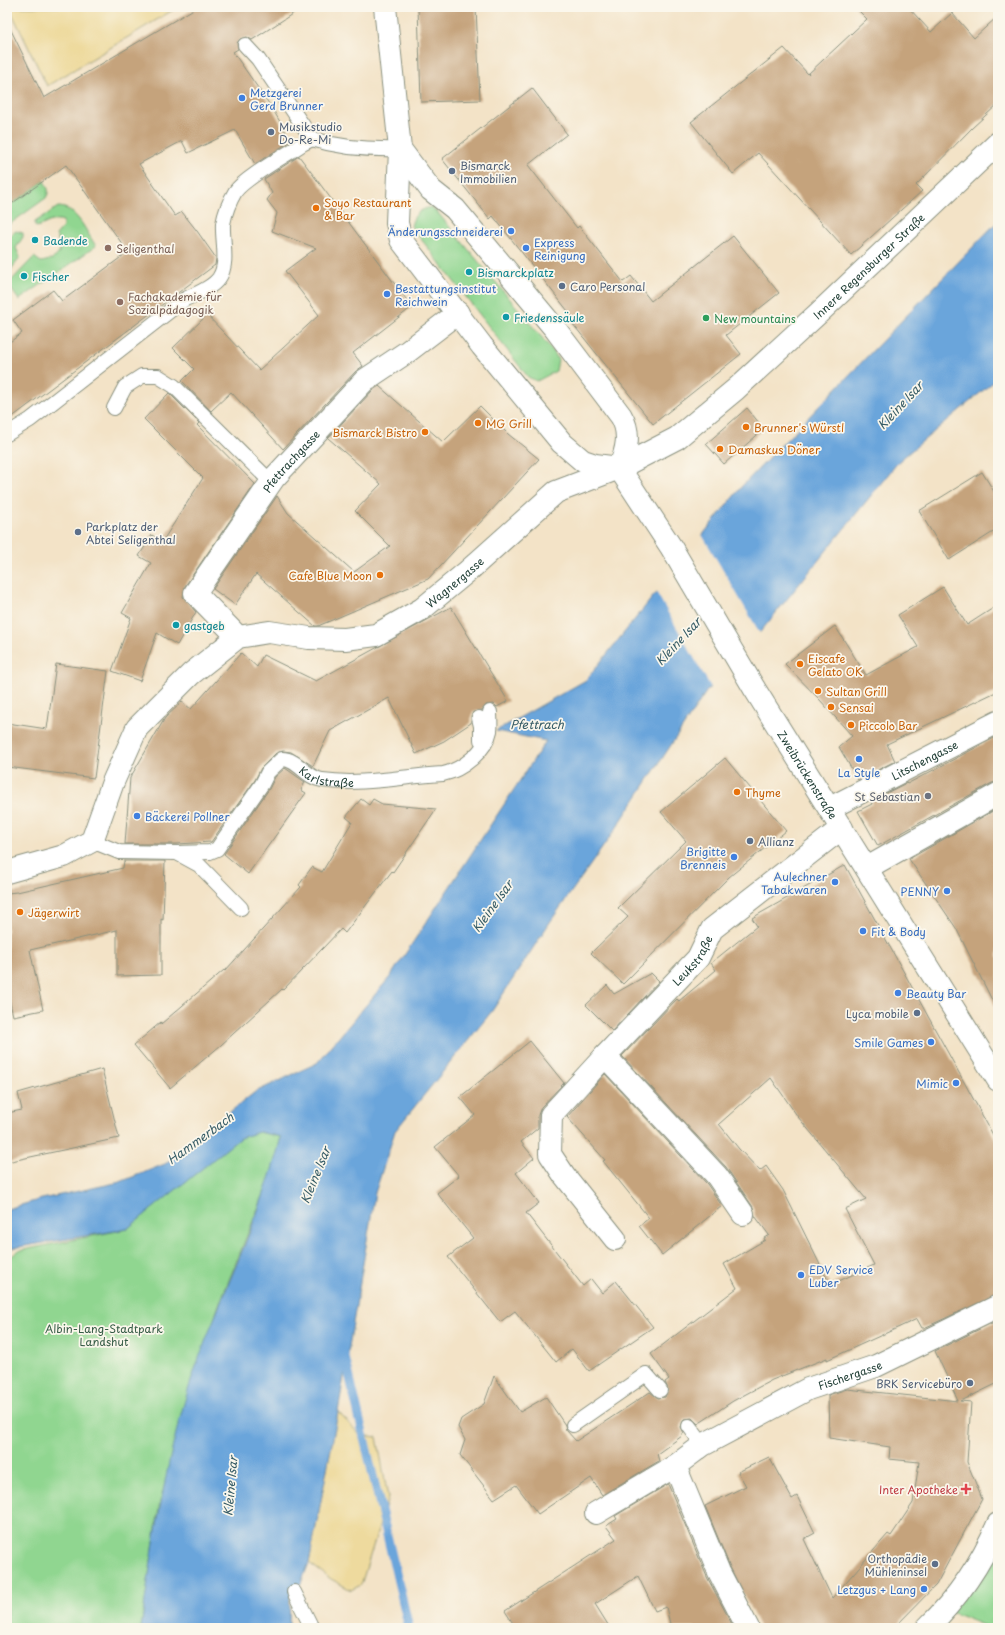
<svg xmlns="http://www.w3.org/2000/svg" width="1005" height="1635" font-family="'Playpen Sans',sans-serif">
<rect width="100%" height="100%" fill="#fbf7ec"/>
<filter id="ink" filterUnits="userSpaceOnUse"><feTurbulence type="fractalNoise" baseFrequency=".025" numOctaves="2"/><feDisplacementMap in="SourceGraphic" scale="8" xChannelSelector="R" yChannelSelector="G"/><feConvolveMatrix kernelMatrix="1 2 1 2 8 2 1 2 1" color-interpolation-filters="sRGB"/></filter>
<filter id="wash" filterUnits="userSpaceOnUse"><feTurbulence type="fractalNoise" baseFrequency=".012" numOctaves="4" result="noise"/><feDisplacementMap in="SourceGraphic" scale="16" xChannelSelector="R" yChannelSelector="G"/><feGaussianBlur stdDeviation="0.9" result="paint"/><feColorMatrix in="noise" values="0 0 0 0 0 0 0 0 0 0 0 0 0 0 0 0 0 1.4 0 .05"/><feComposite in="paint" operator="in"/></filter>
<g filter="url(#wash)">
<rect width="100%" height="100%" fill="#f3e3c7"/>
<g fill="#90d690" stroke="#588a62">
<path d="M44,181C48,188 50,191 46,198L7,226V207Z"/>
<path d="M58,207C77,207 86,232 96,246L19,300L8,285L10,282L34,257L41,262C59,259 64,252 56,235L63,227V221C54,217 46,225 36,227L35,225V222Z"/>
<path d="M431,207L438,213L554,352L558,360L556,371L537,381L528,377L411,226C414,214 419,210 431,207Z"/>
<path d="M16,231L23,233V237L16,248L20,257L7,275V238Z"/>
<path d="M259,1132L281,1137L272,1174L218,1307L160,1501L141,1628H7V1260L18,1251L127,1229L240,1138Z"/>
<path d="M998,1556V1628H990L948,1611L979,1580Z"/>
</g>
<g fill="#eeda9e" stroke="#868c69">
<path d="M9,7H178L47,86Z"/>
<path d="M338,1412L360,1435L377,1437L388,1498L361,1585L351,1590L331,1579L309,1563Z"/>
</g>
<path fill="#6ba5db" stroke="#457188" d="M998,221V378L899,461L762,630L706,692L617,827L550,922L492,1011L395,1131L375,1193L338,1412L309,1563L301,1583L290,1597L289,1628H141C153,1547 164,1466 189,1387C216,1303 260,1223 281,1137L259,1132L240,1138L127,1229L7,1249V1209L42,1199L120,1182L165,1164L255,1092L317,1063L390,977L546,741L496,731L586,680L742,486Z"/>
<path fill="#f3e3c7" d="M701,533L761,635L712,689L655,590Z"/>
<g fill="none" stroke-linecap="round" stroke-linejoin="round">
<path stroke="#6ba5db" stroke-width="9" d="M344,1353L409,1628"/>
</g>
<g id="blocks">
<g fill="#c5a37c" fill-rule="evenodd">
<path d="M197,7H303L252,40L247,37L240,39L237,43L238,49L233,52L272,108L291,141L255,164L235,130L188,153L182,141L139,164L175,216L182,212L197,231L216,258L215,265L7,421V344L22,333L13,320L53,290L62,301L128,252L66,165L7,207V22L44,98Z"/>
<path d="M418,7H476L480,100L421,102Z"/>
<path d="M855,7H908L931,32L952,13L974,38L998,16V104L972,128L916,185L922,191L851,255L758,153L733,174L691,122L784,48L808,74L867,19Z"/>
<path d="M532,88L567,134L528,165L577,228L579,226L623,282L631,276L651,301L733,236L779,293L726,335L741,354L653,424L572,323L575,320L493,216L490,219L442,159Z"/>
<path d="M299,156L412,307L353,353L363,366L356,371L283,449L231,392L211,411L182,381L194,369L173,348L207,315L259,370L319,315L285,271L316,248L272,231L277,213L267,200L272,193L264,179Z"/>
<path d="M379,386L443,442L480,406L508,434L539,459L428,579L318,626H315L256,574L235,605L213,589L277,496L288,513L354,572L390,546L355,511L381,484L328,438L373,390Z"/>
<path d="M169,393L199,423L197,425L255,484L185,586L183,597L196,612L177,645L157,633L140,681L112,671L131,618L122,613L151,563L139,556L152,535L162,542L203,478L144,419Z"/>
<path d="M747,408L764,429L724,464L706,444Z"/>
<path d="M982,472L998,498V529L949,560L919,511Z"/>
<path d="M943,587L967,625L998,605V691L887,744L895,761L858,780L839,747L852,736L820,700L785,664L835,626L866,675L918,647L898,615Z"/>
<path d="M451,607L508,701L497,707L494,704L486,705L482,710L473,712L471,716V723L444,741L416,754L389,698L330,731L313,766L291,752L283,751L276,753L261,768L255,780L211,842L177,844H125L130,778L165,718L182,702L191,709L241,653L257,667L263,655L316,681Z"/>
<path d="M56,664L108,671L94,778L7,767V723L47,729Z"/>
<path d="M998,736V782L992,783L878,846L858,811L872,804L871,801L906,783L907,784Z"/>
<path d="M725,758L786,831L729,877L623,984L591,953L628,917L618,908L686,841L661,812Z"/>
<path d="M285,768L305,782L301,790L306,793L248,874L224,854L269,789L275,777Z"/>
<path d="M361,799L369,805L373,799L382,804L436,809L393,872L392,871L345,933L341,929L283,990L282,989L221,1045L170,1088L134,1045L161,1022V1024L224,970L225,971L301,887L299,885L312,867L322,872L352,822L346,817Z"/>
<path d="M998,808V1012L956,928L909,859Z"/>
<path d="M124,861H165L163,920L161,919V975L117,976V930L30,950L43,1010L13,1016L7,989V893L17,892L123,868Z"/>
<path d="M845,865L998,1144V1294L924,1328H922L917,1319L827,1360V1358L772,1380L733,1401L698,1424L692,1418L684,1419L681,1427L684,1433L681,1435L682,1436L657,1454L659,1461L602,1495L591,1478L538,1514L516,1485L494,1499L460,1455L465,1440L458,1427L461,1419L484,1404L494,1376L520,1412L546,1397L565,1425L566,1430L576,1441L650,1392L658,1398L665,1397L668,1389L665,1382L669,1379L651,1354L737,1288L724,1264L765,1240L764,1238L769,1235L755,1216L753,1207L726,1167L622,1056L677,999L679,1001L716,970L711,963L757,926L752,918ZM771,1078L798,1117L866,1199L845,1209L874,1265L830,1285L783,1190L766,1166L760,1171L739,1149L719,1124Z"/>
<path d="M651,973L659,981L612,1031L586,1005L607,985L614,994Z"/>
<path d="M530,1041L564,1083L541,1107L538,1115V1128L521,1142L534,1158L516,1173L539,1203L526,1213L583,1286L591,1279L602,1293L616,1281L653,1327L589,1371L572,1349L556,1362L515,1311L500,1322L448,1257L473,1238L437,1193L459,1176L435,1147L475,1115L460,1097Z"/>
<path d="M102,1069L119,1138L7,1162V1113L22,1110L18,1093Z"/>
<path d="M605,1074L707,1184L722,1206L662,1255L639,1226L649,1218L603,1161L605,1160L567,1117Z"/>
<path d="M998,1320V1383L961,1401L971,1402L967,1462L982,1499L936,1585L894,1628H760L730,1567L705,1506L746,1486L738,1472L769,1457L792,1499L797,1496L815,1533L804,1539L832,1598L888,1534L891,1536L913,1503L919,1462L889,1459L890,1447L829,1438L828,1395L847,1389L958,1401L935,1351Z"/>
<path d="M668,1484L707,1577L734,1628H671L666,1607L655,1611L638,1576L595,1604L610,1628H516L505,1611L616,1539L606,1526L617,1519L615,1516Z"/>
</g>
</g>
</g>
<g filter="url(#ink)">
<use href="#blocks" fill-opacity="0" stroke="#89907e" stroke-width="1"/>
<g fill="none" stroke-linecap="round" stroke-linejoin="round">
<g stroke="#89907e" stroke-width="16">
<g id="service">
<path d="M245,45L258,59L312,139C341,148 370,150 400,149"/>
<path d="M114,408L125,387L142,376H158L174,386L271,482"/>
<path d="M7,434L30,420L185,299C196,294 212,288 219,278C229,263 222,241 223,224C225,213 229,202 235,192C244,178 288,154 304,143L312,139"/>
<path d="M479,718L481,726V740"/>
<path d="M92,841L119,852L177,853L199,865L241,908"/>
<path id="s1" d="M177,853L210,852L217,849L262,784L268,772L282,759C298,759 306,778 322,780C363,786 403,776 443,774C462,770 486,751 490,731C491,725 490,718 490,712"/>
<path d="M573,1425L646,1374L660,1390"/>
<path d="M689,1426L703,1445"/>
<path d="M294,1592L312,1628"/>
</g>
</g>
<g stroke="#89907e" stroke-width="24">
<g id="minor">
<path id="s2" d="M238,637L195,593L274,478L365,380L407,352L458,313"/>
<path id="s3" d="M830,808L998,722"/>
<path d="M867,868L998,794"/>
<path id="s4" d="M7,872L64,856L92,841L113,782L137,728L191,674L238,637L269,632L309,638L345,639L376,635L422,609L468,571L556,492L619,468L677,438L736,389L823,309L998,143"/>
<path d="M605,1056L551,1115L550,1154L564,1175L615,1239"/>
<path id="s5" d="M743,1214L717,1176L605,1056L698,958L712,929L842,828"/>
<path d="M596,1513L675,1466"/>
<path id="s6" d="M748,1628L719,1572L675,1466L703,1445L808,1389L876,1366L998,1306"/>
<path d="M927,1628C959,1597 981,1564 998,1524"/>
</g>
</g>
<g stroke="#89907e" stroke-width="24">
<g id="tertiary">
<path d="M385,7L400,149L397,223L401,240L482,346L562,443L583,461L595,465L619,468"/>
<path d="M400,149L431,190L455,209L556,330L621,416C631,433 627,450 619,468"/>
<path id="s7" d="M619,468L671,547L754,688L998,1080"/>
</g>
</g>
<use href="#service" stroke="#fff" stroke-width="14"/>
<use href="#minor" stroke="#fff" stroke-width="22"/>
<use href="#tertiary" stroke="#fff" stroke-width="22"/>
</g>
</g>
<g fill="#3f7fe0" stroke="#fbf7ec" stroke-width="1.5">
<circle cx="242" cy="98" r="4"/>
<circle cx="511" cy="231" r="4"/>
<circle cx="526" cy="248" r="4"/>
<circle cx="387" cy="294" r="4"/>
<circle cx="859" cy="759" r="4"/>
<circle cx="137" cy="816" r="4"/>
<circle cx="734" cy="857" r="4"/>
<circle cx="835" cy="882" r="4"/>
<circle cx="947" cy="891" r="4"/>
<circle cx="863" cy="931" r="4"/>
<circle cx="898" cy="993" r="4"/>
<circle cx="931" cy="1042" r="4"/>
<circle cx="956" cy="1083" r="4"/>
<circle cx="801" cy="1275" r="4"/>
<circle cx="924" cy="1589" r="4"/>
</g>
<g fill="#5c6f8a" stroke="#fbf7ec" stroke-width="1.5">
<circle cx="271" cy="132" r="4"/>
<circle cx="452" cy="171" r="4"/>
<circle cx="562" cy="286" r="4"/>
<circle cx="78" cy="532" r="4"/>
<circle cx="750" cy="841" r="4"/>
<circle cx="917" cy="1013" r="4"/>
<circle cx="970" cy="1383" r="4"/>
<circle cx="935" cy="1564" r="4"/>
</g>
<g fill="#e8710a" stroke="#fbf7ec" stroke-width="1.5">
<circle cx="316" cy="208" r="4"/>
<circle cx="478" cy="423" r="4"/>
<circle cx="746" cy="427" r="4"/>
<circle cx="425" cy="432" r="4"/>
<circle cx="720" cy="449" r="4"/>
<circle cx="380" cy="575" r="4"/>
<circle cx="800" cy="664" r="4"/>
<circle cx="818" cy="691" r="4"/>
<circle cx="831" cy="707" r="4"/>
<circle cx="851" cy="725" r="4"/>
<circle cx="737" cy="792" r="4"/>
<circle cx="20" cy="912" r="4"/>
</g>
<g fill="#0f9aa8" stroke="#fbf7ec" stroke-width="1.5">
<circle cx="35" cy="240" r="4"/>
<circle cx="469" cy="272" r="4"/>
<circle cx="24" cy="276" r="4"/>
<circle cx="506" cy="317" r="4"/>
<circle cx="176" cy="625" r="4"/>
</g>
<g fill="#8d6e63" stroke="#fbf7ec" stroke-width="1.5">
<circle cx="108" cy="248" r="4"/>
<circle cx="120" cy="302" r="4"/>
</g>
<circle fill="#2e9e5b" stroke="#fbf7ec" stroke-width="1.5" cx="706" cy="318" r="4"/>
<circle fill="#6b7280" stroke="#fbf7ec" stroke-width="1.5" cx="928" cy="796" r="4"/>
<path fill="#e0444e" stroke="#fbf7ec" stroke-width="1.5" d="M964 1483h4v4h4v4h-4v4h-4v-4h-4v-4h4z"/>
<g text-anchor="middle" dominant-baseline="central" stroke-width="3.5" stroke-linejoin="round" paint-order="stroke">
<g font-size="11" fill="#366cbe" stroke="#fbf7ec" text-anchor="start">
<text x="250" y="92">Metzgerei<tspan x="250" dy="13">Gerd Brunner</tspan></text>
<text x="503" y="231" text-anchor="end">Änderungsschneiderei</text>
<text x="534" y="242">Express<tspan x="534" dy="13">Reinigung</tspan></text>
<text x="395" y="288">Bestattungsinstitut<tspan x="395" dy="13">Reichwein</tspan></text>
<text x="859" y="772" text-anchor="middle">La Style</text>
<text x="145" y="816">Bäckerei Pollner</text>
<text x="726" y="851" text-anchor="end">Brigitte<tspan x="726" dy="13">Brenneis</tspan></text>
<text x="827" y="876" text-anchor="end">Aulechner<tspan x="827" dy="13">Tabakwaren</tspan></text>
<text x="939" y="891" text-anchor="end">PENNY</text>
<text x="871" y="931">Fit &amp; Body</text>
<text x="906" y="993">Beauty Bar</text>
<text x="923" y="1042" text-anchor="end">Smile Games</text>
<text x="948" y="1083" text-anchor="end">Mimic</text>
<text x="809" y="1269">EDV Service<tspan x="809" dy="13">Luber</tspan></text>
<text x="916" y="1589" text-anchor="end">Letzgus + Lang</text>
</g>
<g font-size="11" fill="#4e5e75" stroke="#fbf7ec" text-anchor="start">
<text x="279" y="126">Musikstudio<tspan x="279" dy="13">Do-Re-Mi</tspan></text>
<text x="460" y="165">Bismarck<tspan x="460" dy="13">Immobilien</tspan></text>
<text x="570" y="286">Caro Personal</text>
<text x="86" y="526">Parkplatz der<tspan x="86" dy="13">Abtei Seligenthal</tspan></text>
<text x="758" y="841">Allianz</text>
<text x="909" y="1013" text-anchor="end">Lyca mobile</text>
<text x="962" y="1383" text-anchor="end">BRK Servicebüro</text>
<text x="927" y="1558" text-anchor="end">Orthopädie<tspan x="927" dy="13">Mühleninsel</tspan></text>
</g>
<g font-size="11" fill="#c56008" stroke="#fbf7ec" text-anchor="start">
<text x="324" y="202">Soyo Restaurant<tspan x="324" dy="13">&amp; Bar</tspan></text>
<text x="486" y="423">MG Grill</text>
<text x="754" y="427">Brunner's Würstl</text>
<text x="417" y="432" text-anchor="end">Bismarck Bistro</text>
<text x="728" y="449">Damaskus Döner</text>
<text x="372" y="575" text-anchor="end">Cafe Blue Moon</text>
<text x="808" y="658">Eiscafe<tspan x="808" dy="13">Gelato OK</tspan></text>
<text x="826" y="691">Sultan Grill</text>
<text x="839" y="707">Sensai</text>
<text x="859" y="725">Piccolo Bar</text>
<text x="745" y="792">Thyme</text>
<text x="28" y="912">Jägerwirt</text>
</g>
<g font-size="11" fill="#0d838f" stroke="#fbf7ec" text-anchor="start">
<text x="43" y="240">Badende</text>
<text x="477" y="272">Bismarckplatz</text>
<text x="32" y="276">Fischer</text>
<text x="514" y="317">Friedenssäule</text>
<text x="184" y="625">gastgeb</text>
</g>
<g font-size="11" fill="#785e54" stroke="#fbf7ec" text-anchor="start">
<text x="116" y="248">Seligenthal</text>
<text x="128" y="296">Fachakademie für<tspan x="128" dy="13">Sozialpädagogik</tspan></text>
</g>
<g font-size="11" fill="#1f3d34" stroke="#fbf7ec">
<text stroke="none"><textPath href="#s4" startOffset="1109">Innere Regensburger Straße</textPath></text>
<text stroke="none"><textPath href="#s2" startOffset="225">Pfettrachgasse</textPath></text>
<text stroke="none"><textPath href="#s4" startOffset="583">Wagnergasse</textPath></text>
<text stroke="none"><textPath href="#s3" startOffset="106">Litschengasse</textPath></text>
<text stroke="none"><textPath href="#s1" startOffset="202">Karlstraße</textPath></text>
<text stroke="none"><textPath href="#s7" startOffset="360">Zweibrückenstraße</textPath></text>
<text stroke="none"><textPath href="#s5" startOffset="340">Leukstraße</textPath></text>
<text stroke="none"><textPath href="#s6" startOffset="376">Fischergasse</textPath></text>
</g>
<g font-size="11" fill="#27864d" stroke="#fbf7ec" text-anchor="start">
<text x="714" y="318">New mountains</text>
</g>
<g font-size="11" fill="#5b616d" stroke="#fbf7ec" text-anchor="end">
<text x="920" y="796">St Sebastian</text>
</g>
<g font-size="11" fill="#365c46" stroke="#fbf7ec">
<text x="104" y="1328">Albin-Lang-Stadtpark<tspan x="104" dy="13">Landshut</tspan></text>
</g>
<g font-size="11" fill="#be3a42" stroke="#fbf7ec" text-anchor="end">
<text x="958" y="1489">Inter Apotheke</text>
</g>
<g font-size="12" font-style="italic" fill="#365c66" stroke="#fbf7ec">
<text transform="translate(900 405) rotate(-47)">Kleine Isar</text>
<text transform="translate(678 641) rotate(-47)">Kleine Isar</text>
<text x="537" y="724">Pfettrach</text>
<text transform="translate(492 906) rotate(-54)">Kleine Isar</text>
<text transform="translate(200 1138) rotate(-36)">Hammerbach</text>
<text transform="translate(315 1175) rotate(-68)">Kleine Isar</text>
<text transform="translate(230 1486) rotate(-85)">Kleine Isar</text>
</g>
</g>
<rect width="1005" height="1635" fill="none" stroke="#fbf7ec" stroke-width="24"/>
</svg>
